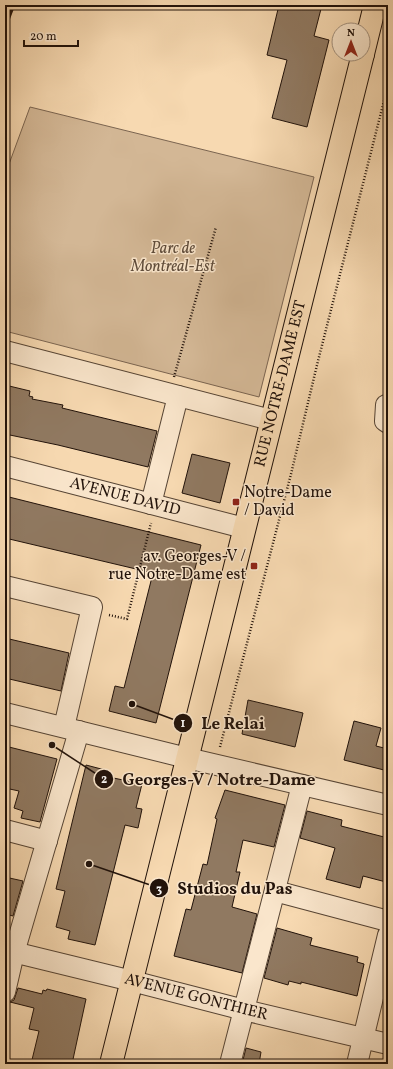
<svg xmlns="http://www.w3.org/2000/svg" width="393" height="1069" font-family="Vollkorn,serif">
<rect width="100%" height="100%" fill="#f7d9b1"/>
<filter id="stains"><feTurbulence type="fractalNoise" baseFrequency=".005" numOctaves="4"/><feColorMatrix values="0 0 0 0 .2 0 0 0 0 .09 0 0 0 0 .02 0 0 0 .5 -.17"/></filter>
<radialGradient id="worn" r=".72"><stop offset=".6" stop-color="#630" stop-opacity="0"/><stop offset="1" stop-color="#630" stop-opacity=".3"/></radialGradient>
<path fill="#d3b795" stroke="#7a6450" d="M30,107L314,177L259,397L5,331V175Z"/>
<g fill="#907961" stroke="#21120a">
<path d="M279,5H322L314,36L329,40L307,127L272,118L287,60L267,55Z"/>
<path d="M5,385L30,391L29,396L33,397L32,399L63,405L62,408L157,431L148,467L58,445L5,434Z"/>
<path d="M192,454L230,463L220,503L182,493Z"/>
<path d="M5,496L201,545L156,723L109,711L115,686L124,688L153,573L5,538Z"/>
<path d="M5,638L69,653L61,691L5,678Z"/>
<path d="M248,700L303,713L295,747L242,734Z"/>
<path d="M354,721L381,728L376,746L388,749V771L344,760Z"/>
<path d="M5,746L57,759L40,822L21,818L23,811L14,808L19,791L5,788Z"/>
<path d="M86,765L105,770L104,776L142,784L136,808L142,809L138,828L125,825L95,945L68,939L70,931L56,927L65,891L56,889Z"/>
<path d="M225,790L285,805L274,847L243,840L236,872H240L232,907L257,914L242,973L174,956L186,909L191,910L203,864L207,865L217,819L215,818Z"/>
<path d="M307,811L342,820L341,826L388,838V874L386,882L363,876L360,888L326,879L335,848L300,838Z"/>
<path d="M5,877L23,881L13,916L5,914Z"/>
<path d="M277,928L312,938L310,945L358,957L357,962L364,964L357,996L301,982V984L289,981L288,985L264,978Z"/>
<path d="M18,988L42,994L43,990L46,991L47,989L86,999L72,1064H31L39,1031L29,1029L34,1008L10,1002L14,1000Z"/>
<path d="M246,1048L261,1052L259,1064H242Z"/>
</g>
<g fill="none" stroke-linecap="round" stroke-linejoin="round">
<g stroke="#564434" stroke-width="22">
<g id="minor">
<path d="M5,351L271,420"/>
<path d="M386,405L385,421L388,423"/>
<path id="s1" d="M5,466L244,528"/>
<path d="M151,504L178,396"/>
<path d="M5,586L92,607L64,727"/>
<path d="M5,713L187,758L388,805"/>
<path d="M5,830L47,841"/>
<path d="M275,891L388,921"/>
<path id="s2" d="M5,950L132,981L244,1010L388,1044"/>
<path d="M5,992L14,953L79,731"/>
<path d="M230,1064L302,785"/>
<path d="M357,1064L388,935"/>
</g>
</g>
<g stroke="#21120a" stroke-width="24">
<g id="major">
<path d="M363,54L375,5"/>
<path id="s3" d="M111,1064L363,54"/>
</g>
</g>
<g stroke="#21120a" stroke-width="2.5" stroke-dasharray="1 2" stroke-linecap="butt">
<path d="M174,377L216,227"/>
<path d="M109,615L127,619L151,523"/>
<path d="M220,747L291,474L317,365L388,85"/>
</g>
<use href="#minor" stroke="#fae6cc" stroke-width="20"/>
<use href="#major" stroke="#f7d9b1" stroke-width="22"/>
<g stroke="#21120a" stroke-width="4.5">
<path id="rail" d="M5,26L13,5"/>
</g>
<use href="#rail" stroke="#fae6cc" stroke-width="3" stroke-dasharray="9" stroke-linecap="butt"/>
</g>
<g fill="#8f2418" stroke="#fae6cc" stroke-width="1.5">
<rect x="232" y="498" width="8" height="8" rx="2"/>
<rect x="250" y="562" width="8" height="8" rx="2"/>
</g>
<g text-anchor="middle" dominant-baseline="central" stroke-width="3" stroke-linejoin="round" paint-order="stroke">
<g font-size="16" font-style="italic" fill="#5f4c3b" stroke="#fae6cc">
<text x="173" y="249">Parc de<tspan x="173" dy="18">Montréal-Est</tspan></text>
</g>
<g font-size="16" fill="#21120a" stroke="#fae6cc">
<text stroke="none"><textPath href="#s3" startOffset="701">RUE NOTRE-DAME EST</textPath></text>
<text stroke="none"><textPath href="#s1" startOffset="124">AVENUE DAVID</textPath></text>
<text stroke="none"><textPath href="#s2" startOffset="197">AVENUE GONTHIER</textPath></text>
</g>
<g font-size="16" fill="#21120a" stroke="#fae6cc" text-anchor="start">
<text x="244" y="493">Notre-Dame<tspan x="244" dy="18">/ David</tspan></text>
<text x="246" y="557" text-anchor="end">av. Georges-V /<tspan x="246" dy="18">rue Notre-Dame est</tspan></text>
</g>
</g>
<path fill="none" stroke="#21120a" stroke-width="1.5" d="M132 704L183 723M52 745L104 779M89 864L159 888"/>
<g fill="#21120a" stroke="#fae6cc" stroke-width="1.5">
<circle cx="132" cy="704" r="4"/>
<circle cx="52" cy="745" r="4"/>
<circle cx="89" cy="864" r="4"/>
<circle cx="183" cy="723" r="10"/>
<circle cx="104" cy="779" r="10"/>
<circle cx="159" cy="888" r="10"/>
</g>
<g font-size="12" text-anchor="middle" font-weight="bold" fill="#fff">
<text x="183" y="727">1</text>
<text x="104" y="783">2</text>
<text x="159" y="893">3</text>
</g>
<g font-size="17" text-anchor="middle" font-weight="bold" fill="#21120a" stroke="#fae6cc" stroke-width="3" stroke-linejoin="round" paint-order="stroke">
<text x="233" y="729">Le Relai</text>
<text x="219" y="785">Georges-V / Notre-Dame</text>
<text x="235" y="894">Studios du Pas</text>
</g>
<rect width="393" height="1069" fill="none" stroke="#f7d9b1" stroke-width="20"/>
<rect x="6" y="6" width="381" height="1057" fill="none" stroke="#21120a" stroke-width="2"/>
<rect x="10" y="10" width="373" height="1049" fill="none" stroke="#21120a"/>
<g transform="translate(351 42)"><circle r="19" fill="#fae6cc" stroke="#a3917e"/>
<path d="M0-3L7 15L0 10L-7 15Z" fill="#8f2418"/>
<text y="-6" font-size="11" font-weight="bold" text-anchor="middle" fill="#21120a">N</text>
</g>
<path d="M24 40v6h54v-6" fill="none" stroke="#21120a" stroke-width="2"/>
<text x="30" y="40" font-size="12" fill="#21120a" stroke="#fae6cc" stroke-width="3" paint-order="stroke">20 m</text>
<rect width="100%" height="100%" filter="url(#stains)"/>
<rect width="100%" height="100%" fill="url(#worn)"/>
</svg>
